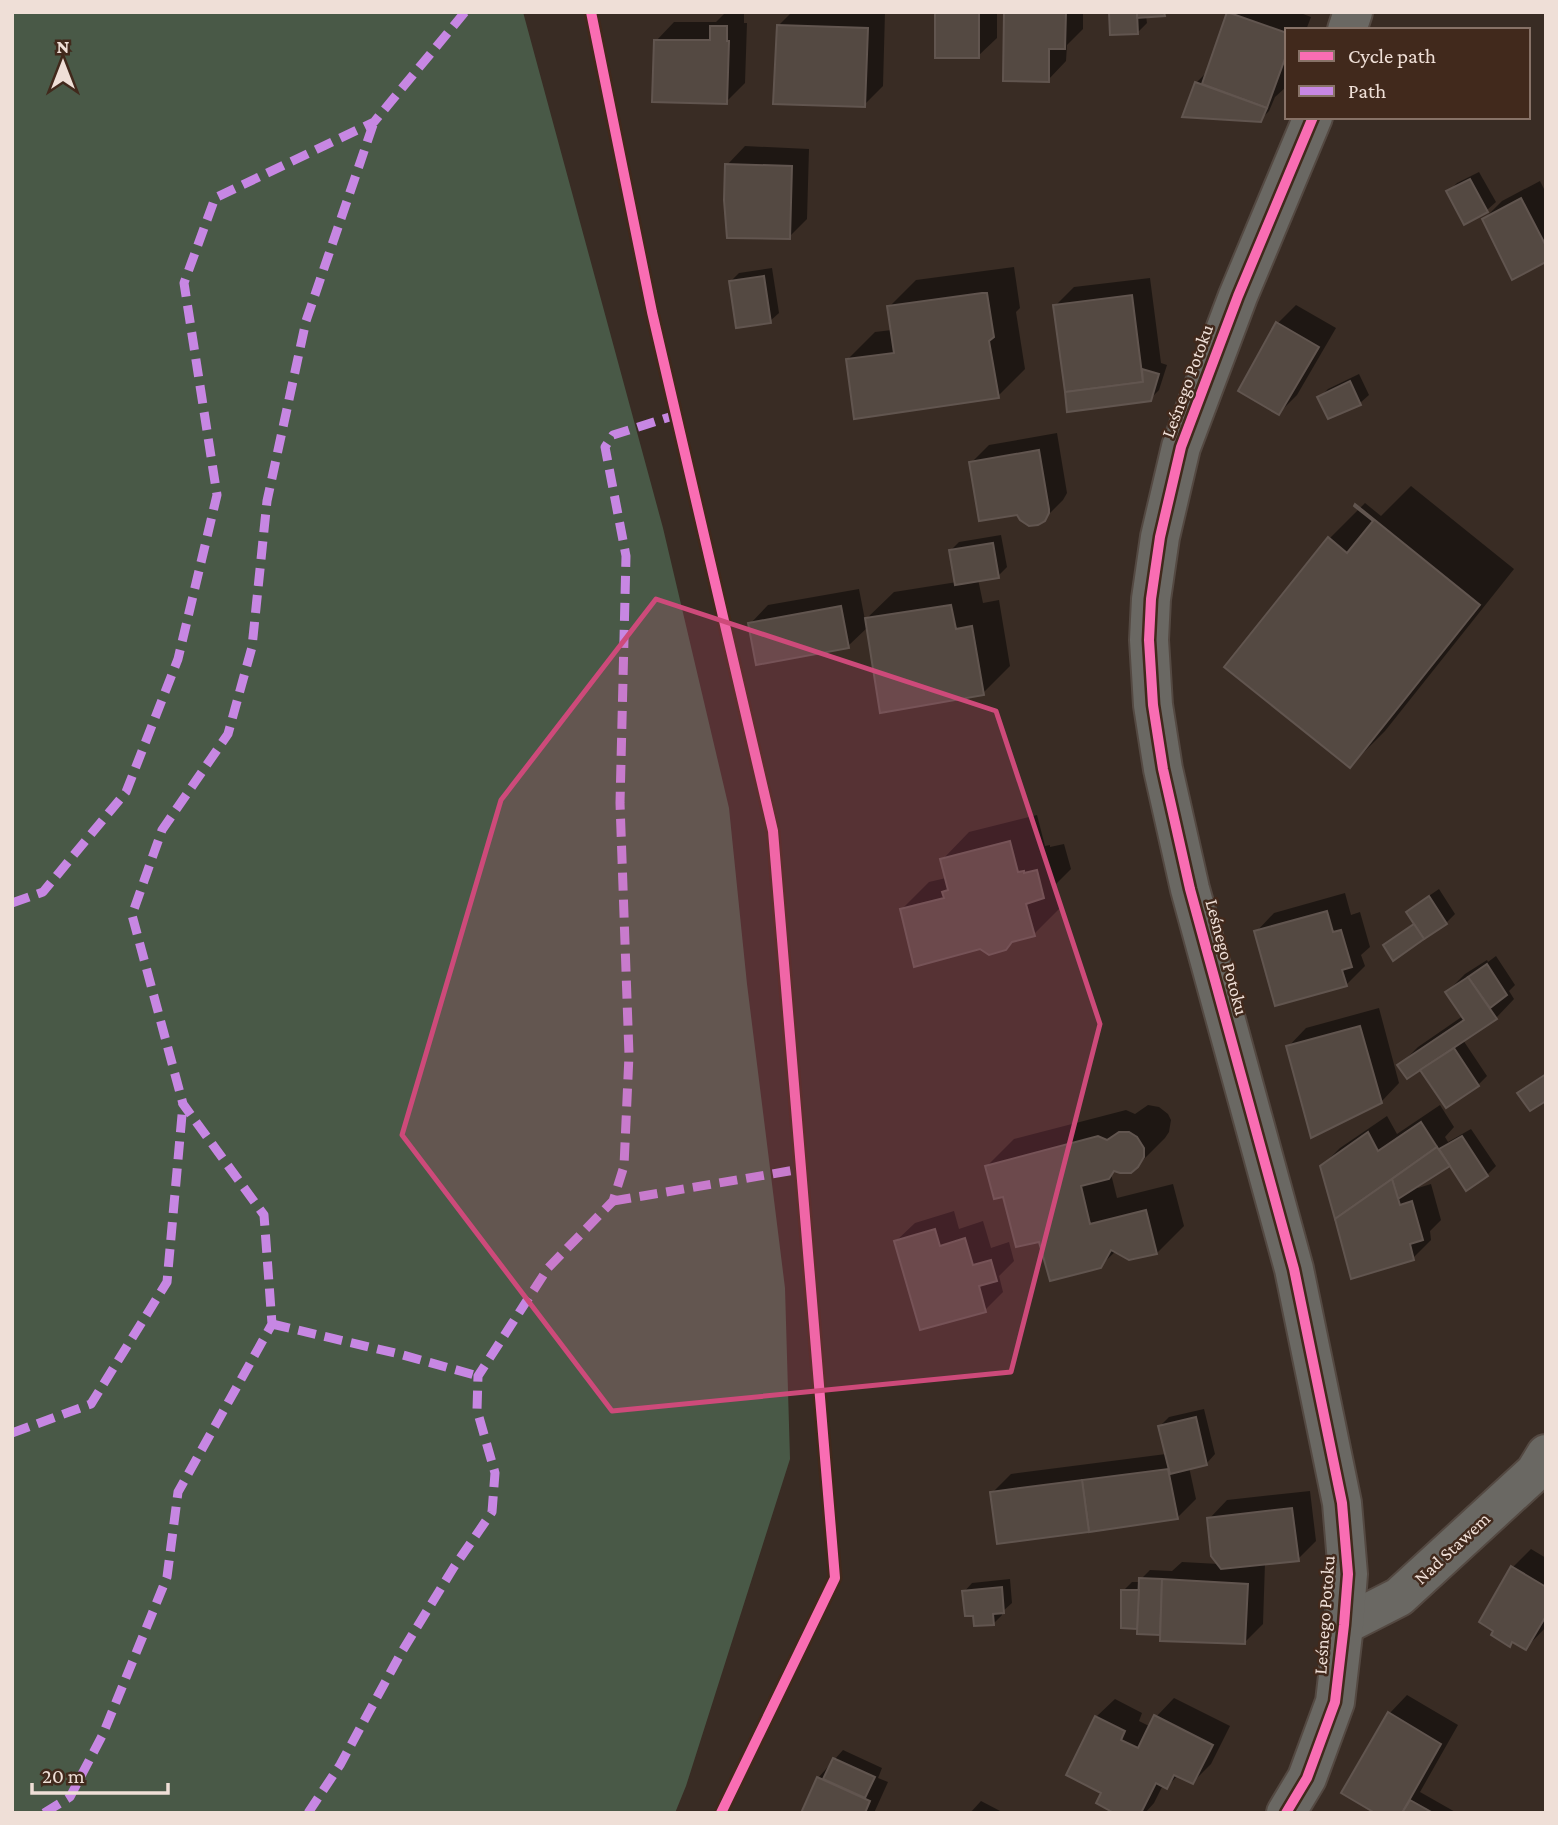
<svg xmlns="http://www.w3.org/2000/svg" width="1558" height="1825" font-family="'Crimson Pro',serif">
<rect width="100%" height="100%" fill="#392c24"/>
<path fill="#495947" d="M12,12H523L663,528L729,808L747,984L785,1288L790,1459L686,1786L675,1813H12Z"/>
<g fill="#0007">
<path d="M726,12H744V23H747L745,83L726,102L656,41L674,22H716Z"/>
<path d="M792,12H885L883,86L864,105L778,26Z"/>
<path d="M937,12H997V38L978,56Z"/>
<path d="M1006,12H1083V29L1067,45L1066,61L1048,80Z"/>
<path d="M1110,12H1166L1164,15L1146,16L1147,23L1138,32Z"/>
<path d="M1229,12H1298L1311,17L1306,30H1287V82L1285,88L1275,97L1269,111L1260,120L1196,83L1205,74H1207Z"/>
<path d="M745,146L809,149L807,219L789,237L727,165Z"/>
<path d="M1479,172L1496,202L1487,210L1448,192L1457,183Z"/>
<path d="M1540,181L1546,193V260L1484,219L1502,201Z"/>
<path d="M1014,267L1020,308L1016,312L1025,369L998,396L848,359L875,332L892,330L889,307L916,280Z"/>
<path d="M772,268L779,313L770,321L730,282L739,273Z"/>
<path d="M1150,278L1161,363L1167,365L1159,390L1150,399L1055,306L1074,287Z"/>
<path d="M1296,305L1336,328L1297,395L1279,413L1278,323Z"/>
<path d="M1359,374L1369,395L1360,403L1329,417L1319,398L1328,389Z"/>
<path d="M1057,433L1067,493L1063,500L1044,519L971,463L989,445Z"/>
<path d="M1411,486L1514,569L1385,731L1350,766L1226,667L1330,538L1365,503L1381,516Z"/>
<path d="M1001,535L1007,567L998,576L978,579L983,603L999,600L1010,666L983,693L868,627L848,646L750,624L768,605L859,589L865,620L894,592L957,582L950,551L959,542Z"/>
<path d="M1037,815L1045,846L1050,845V847L1064,844L1071,869L1055,885L1061,907L1034,934L901,910L929,882L946,878L942,860L969,832Z"/>
<path d="M1439,889L1455,914L1446,923L1394,958L1385,946L1394,937L1415,923L1408,912L1417,904Z"/>
<path d="M1345,893L1351,915L1360,912L1370,947L1361,955L1365,966L1346,985L1256,932L1274,913Z"/>
<path d="M1496,956L1515,985L1509,991L1514,999L1496,1018L1463,1040L1487,1076L1478,1085L1421,1068L1400,1065L1418,1047L1463,1016L1447,992L1465,974L1487,960L1488,962Z"/>
<path d="M1379,1008L1399,1083L1381,1102L1288,1047L1306,1028Z"/>
<path d="M1546,1073V1098L1519,1093L1528,1085Z"/>
<path d="M1148,1105L1159,1107L1168,1114L1171,1120L1169,1132L1165,1138L1137,1166L1116,1170L1111,1174L1117,1198L1173,1184L1184,1226L1157,1253L1116,1251L1100,1266L1041,1239L1005,1195L987,1166L1014,1139L1126,1110L1135,1114Z"/>
<path d="M1440,1105L1454,1127L1445,1137L1448,1142L1471,1129L1496,1166L1487,1175L1450,1163L1417,1185L1418,1188L1431,1184L1441,1220L1430,1231L1431,1240L1413,1258L1352,1276L1322,1166L1340,1148L1387,1116L1397,1134Z"/>
<path d="M954,1211L959,1229L983,1221L991,1248L1009,1242L1014,1261L999,1276L1003,1292L985,1310L896,1241L915,1223Z"/>
<path d="M1204,1409L1215,1454L1207,1463L1189,1467L1196,1499L1177,1518L992,1493L1011,1474L1166,1454L1160,1426L1169,1417Z"/>
<path d="M1310,1491L1316,1541L1298,1559L1265,1563L1263,1624L1244,1643L1162,1631L1159,1633L1139,1628L1123,1627V1591L1132,1582H1141V1579L1150,1570L1172,1571L1182,1562L1219,1564L1209,1519L1227,1500Z"/>
<path d="M1531,1549L1546,1558V1627L1526,1648L1513,1641L1510,1644L1513,1567Z"/>
<path d="M1010,1579L1012,1603L1002,1612V1615L993,1624L964,1592L972,1583Z"/>
<path d="M1407,1695L1458,1725L1420,1792L1457,1813H1378L1389,1714Z"/>
<path d="M1174,1698L1230,1726L1211,1764L1193,1782L1178,1775L1167,1787L1163,1785L1154,1803L1145,1813H1118L1103,1792L1096,1717L1115,1699L1142,1713L1139,1721L1151,1727L1156,1717Z"/>
<path d="M843,1750L882,1768L878,1778L888,1782L874,1813H803L818,1778Z"/>
<path d="M981,1801L1004,1813H970Z"/>
</g>
<g fill="#544942" stroke="#61554f" stroke-width="2">
<rect x="935" y="12" width="44" height="46"/>
<path d="M1004,12H1066L1065,49H1049V82L1003,81Z"/>
<path d="M1109,12H1137L1138,34L1110,35Z"/>
<path d="M1137,12H1164L1165,16L1137,18Z"/>
<path d="M1227,12L1287,33V53L1267,108L1202,84Z"/>
<path d="M777,25L868,28L865,107L773,104Z"/>
<path d="M710,26H727V41H729L727,104L652,102L654,40H710Z"/>
<path d="M1195,82L1267,108L1261,122L1182,117Z"/>
<path d="M725,164L792,166L790,239L727,238L724,200Z"/>
<path d="M1470,179L1488,212L1464,225L1446,191Z"/>
<path d="M1521,198L1546,246V262L1512,280L1482,219Z"/>
<path d="M764,276L771,323L736,328L729,281Z"/>
<path d="M982,293H987L994,337L989,341L999,398L854,419L846,359L894,353L887,306Z"/>
<path d="M1132,295L1143,382L1065,392L1053,305Z"/>
<path d="M1276,322L1319,347L1279,415L1238,391Z"/>
<path d="M1142,369L1159,374L1151,401L1067,412L1065,392L1143,382Z"/>
<path d="M1350,381L1361,405L1328,419L1317,397Z"/>
<path d="M1039,450L1049,509V513L1045,521L1038,525L1029,526L1020,520L1017,515L979,521L969,462Z"/>
<path d="M1355,504L1480,605L1350,768L1224,667L1328,537L1347,553L1373,521L1354,506Z"/>
<path d="M993,543L999,578L955,585L949,550Z"/>
<path d="M951,605L956,629L972,626L984,695L880,713L865,618Z"/>
<path d="M841,606L849,648L756,665L748,623Z"/>
<path d="M1010,841L1018,872L1024,871V873L1037,870L1044,898L1026,904L1035,936L1012,942L1006,950L989,955L980,949L914,967L900,909L944,898L942,892L948,890L940,859Z"/>
<path d="M1429,896L1447,924L1424,939L1406,912Z"/>
<path d="M1327,911L1333,932L1341,930L1352,967L1342,970L1347,986L1275,1006L1254,931Z"/>
<path d="M1414,924L1424,939L1393,961L1383,945Z"/>
<path d="M1487,964L1507,995L1490,1008L1468,977Z"/>
<path d="M1468,977L1497,1019L1407,1079L1397,1065L1464,1020L1445,992Z"/>
<path d="M1360,1026L1382,1103L1311,1138L1286,1046Z"/>
<path d="M1454,1048L1479,1086L1446,1108L1420,1070Z"/>
<path d="M1546,1074V1101L1530,1111L1517,1093Z"/>
<path d="M1421,1122L1437,1147L1335,1219L1320,1166L1368,1132L1378,1151Z"/>
<path d="M1119,1132H1129L1137,1137L1144,1148V1157L1138,1167L1131,1173H1120L1114,1171L1109,1179L1081,1186L1090,1224L1146,1210L1157,1254L1129,1260L1111,1250L1101,1268L1050,1281L1039,1242L1016,1247L1003,1197L994,1199L985,1166L1098,1136L1107,1140Z"/>
<path d="M1462,1136L1488,1176L1466,1191L1439,1149Z"/>
<path d="M1437,1147L1450,1166L1398,1199L1392,1179Z"/>
<path d="M1392,1179L1400,1205L1412,1201L1423,1240L1410,1244L1414,1260L1351,1279L1335,1219Z"/>
<path d="M935,1229L940,1246L965,1238L973,1265L991,1260L997,1281L979,1286L986,1312L920,1330L894,1241Z"/>
<path d="M1196,1417L1207,1465L1170,1474L1158,1426Z"/>
<path d="M1168,1469L1178,1519L1089,1532L1082,1480Z"/>
<path d="M1082,1480L1089,1532L997,1544L990,1492Z"/>
<path d="M1292,1508L1299,1561L1221,1569L1211,1556L1207,1518Z"/>
<path d="M1511,1566L1546,1587V1616L1526,1650L1512,1642L1510,1647L1491,1635L1493,1631L1479,1622Z"/>
<path d="M1139,1578L1162,1579L1160,1635L1137,1634Z"/>
<path d="M1162,1579L1248,1584L1245,1644L1160,1641Z"/>
<path d="M1002,1587L1004,1613L993,1614L994,1625L974,1626L973,1616H965L962,1591Z"/>
<path d="M1121,1590H1139L1137,1629L1121,1628Z"/>
<path d="M1388,1712L1441,1744L1402,1813H1375L1341,1793Z"/>
<path d="M1154,1715L1213,1745L1193,1784L1174,1775L1167,1789L1156,1783L1141,1813H1114L1096,1803L1101,1793L1066,1775L1095,1716L1125,1731L1121,1740L1138,1748Z"/>
<path d="M833,1758L875,1777L865,1798L823,1779Z"/>
<path d="M817,1777L870,1801L865,1813H801Z"/>
<path d="M1410,1800L1433,1813H1402Z"/>
</g>
<g fill="none" stroke-linecap="round" stroke-linejoin="round">
<g stroke="#544942" stroke-width="42">
<g id="street">
<path d="M1347,30L1353,12"/>
<path d="M1344,1625L1399,1597L1535,1472L1546,1454"/>
<path d="M1286,1813L1307,1778L1335,1702L1344,1625L1348,1574L1342,1503L1294,1269L1190,889L1163,769L1153,705L1149,640L1151,599L1160,537L1181,447L1238,296L1313,117"/>
</g>
</g>
<use href="#street" stroke="#6a6863" stroke-width="38"/>
<g stroke="#c787e3" stroke-width="9" stroke-dasharray="18 9" stroke-linecap="butt">
<path d="M12,903L43,892L126,792L178,659L217,495L184,283L215,198L374,122L465,12"/>
<path d="M613,1201L801,1169"/>
<path d="M272,1324L399,1354L478,1376"/>
<path d="M12,1433L91,1404L167,1282L183,1104"/>
<path d="M44,1813L70,1797L103,1734L167,1577L178,1492L272,1324L264,1215L183,1104L132,915L162,830L228,734L252,647L267,501L306,321L374,122"/>
<path d="M308,1813L340,1765L401,1653L454,1567L492,1512L495,1473L477,1410L478,1376L548,1268L613,1201L624,1166L629,1055L620,803L626,556L605,447L613,435L676,415"/>
</g>
<g stroke="#41291c" stroke-width="15">
<g id="cycleway">
<path d="M591,12L652,312L773,831L835,1578L721,1813"/>
<path d="M1286,1813L1307,1778L1335,1702L1344,1625L1348,1574L1342,1503L1294,1269L1190,889L1163,769L1153,705L1149,640L1151,599L1160,537L1181,447L1238,296L1313,117"/>
</g>
</g>
<use href="#cycleway" stroke="#f96db3" stroke-width="10"/>
</g>
<path fill="#cd4a7a" fill-opacity="0.2" stroke="#cd4a7a" stroke-width="5" stroke-linejoin="round" d="M656,599L996,711L1100,1024L1011,1372L612,1411L402,1135L501,800Z"/>
<g text-anchor="middle" dominant-baseline="central" stroke-width="5" stroke-linejoin="round" paint-order="stroke">
<g font-size="19" fill="#efdfd7" stroke="#41291c">
<text transform="translate(1187 381) rotate(-70)">Leśnego Potoku</text>
<text transform="translate(1227 957) rotate(75)">Leśnego Potoku</text>
<text transform="translate(1452 1548) rotate(-43)">Nad Stawem</text>
<text transform="translate(1324 1615) rotate(-86)">Leśnego Potoku</text>
</g>
</g>
<rect width="1558" height="1825" fill="none" stroke="#efdfd7" stroke-width="28"/>
<rect x="1285" y="28" width="245" height="91" fill="#41291c" stroke="#877267" stroke-width="2"/>
<rect x="1299" y="51" width="35" height="10" fill="#f96db3" stroke="#877267" stroke-width="2"/>
<text x="1348" y="63" font-size="21" fill="#efdfd7">Cycle path</text>
<rect x="1299" y="86" width="35" height="10" fill="#c787e3" stroke="#877267" stroke-width="2"/>
<text x="1348" y="98" font-size="21" fill="#efdfd7">Path</text>
<g transform="translate(63 63)" stroke="#41291c" stroke-width="5" paint-order="stroke">
<path d="M0-5L12 26L0 18L-12 26Z" fill="#efdfd7"/>
<text y="-10" font-size="19" font-weight="bold" text-anchor="middle" fill="#efdfd7">N</text>
</g>
<path d="M32 1783v10h136v-10" fill="none" stroke="#efdfd7" stroke-width="3.5"/>
<text x="42" y="1783" font-size="21" fill="#efdfd7" stroke="#41291c" stroke-width="5" paint-order="stroke">20 m</text>
</svg>
